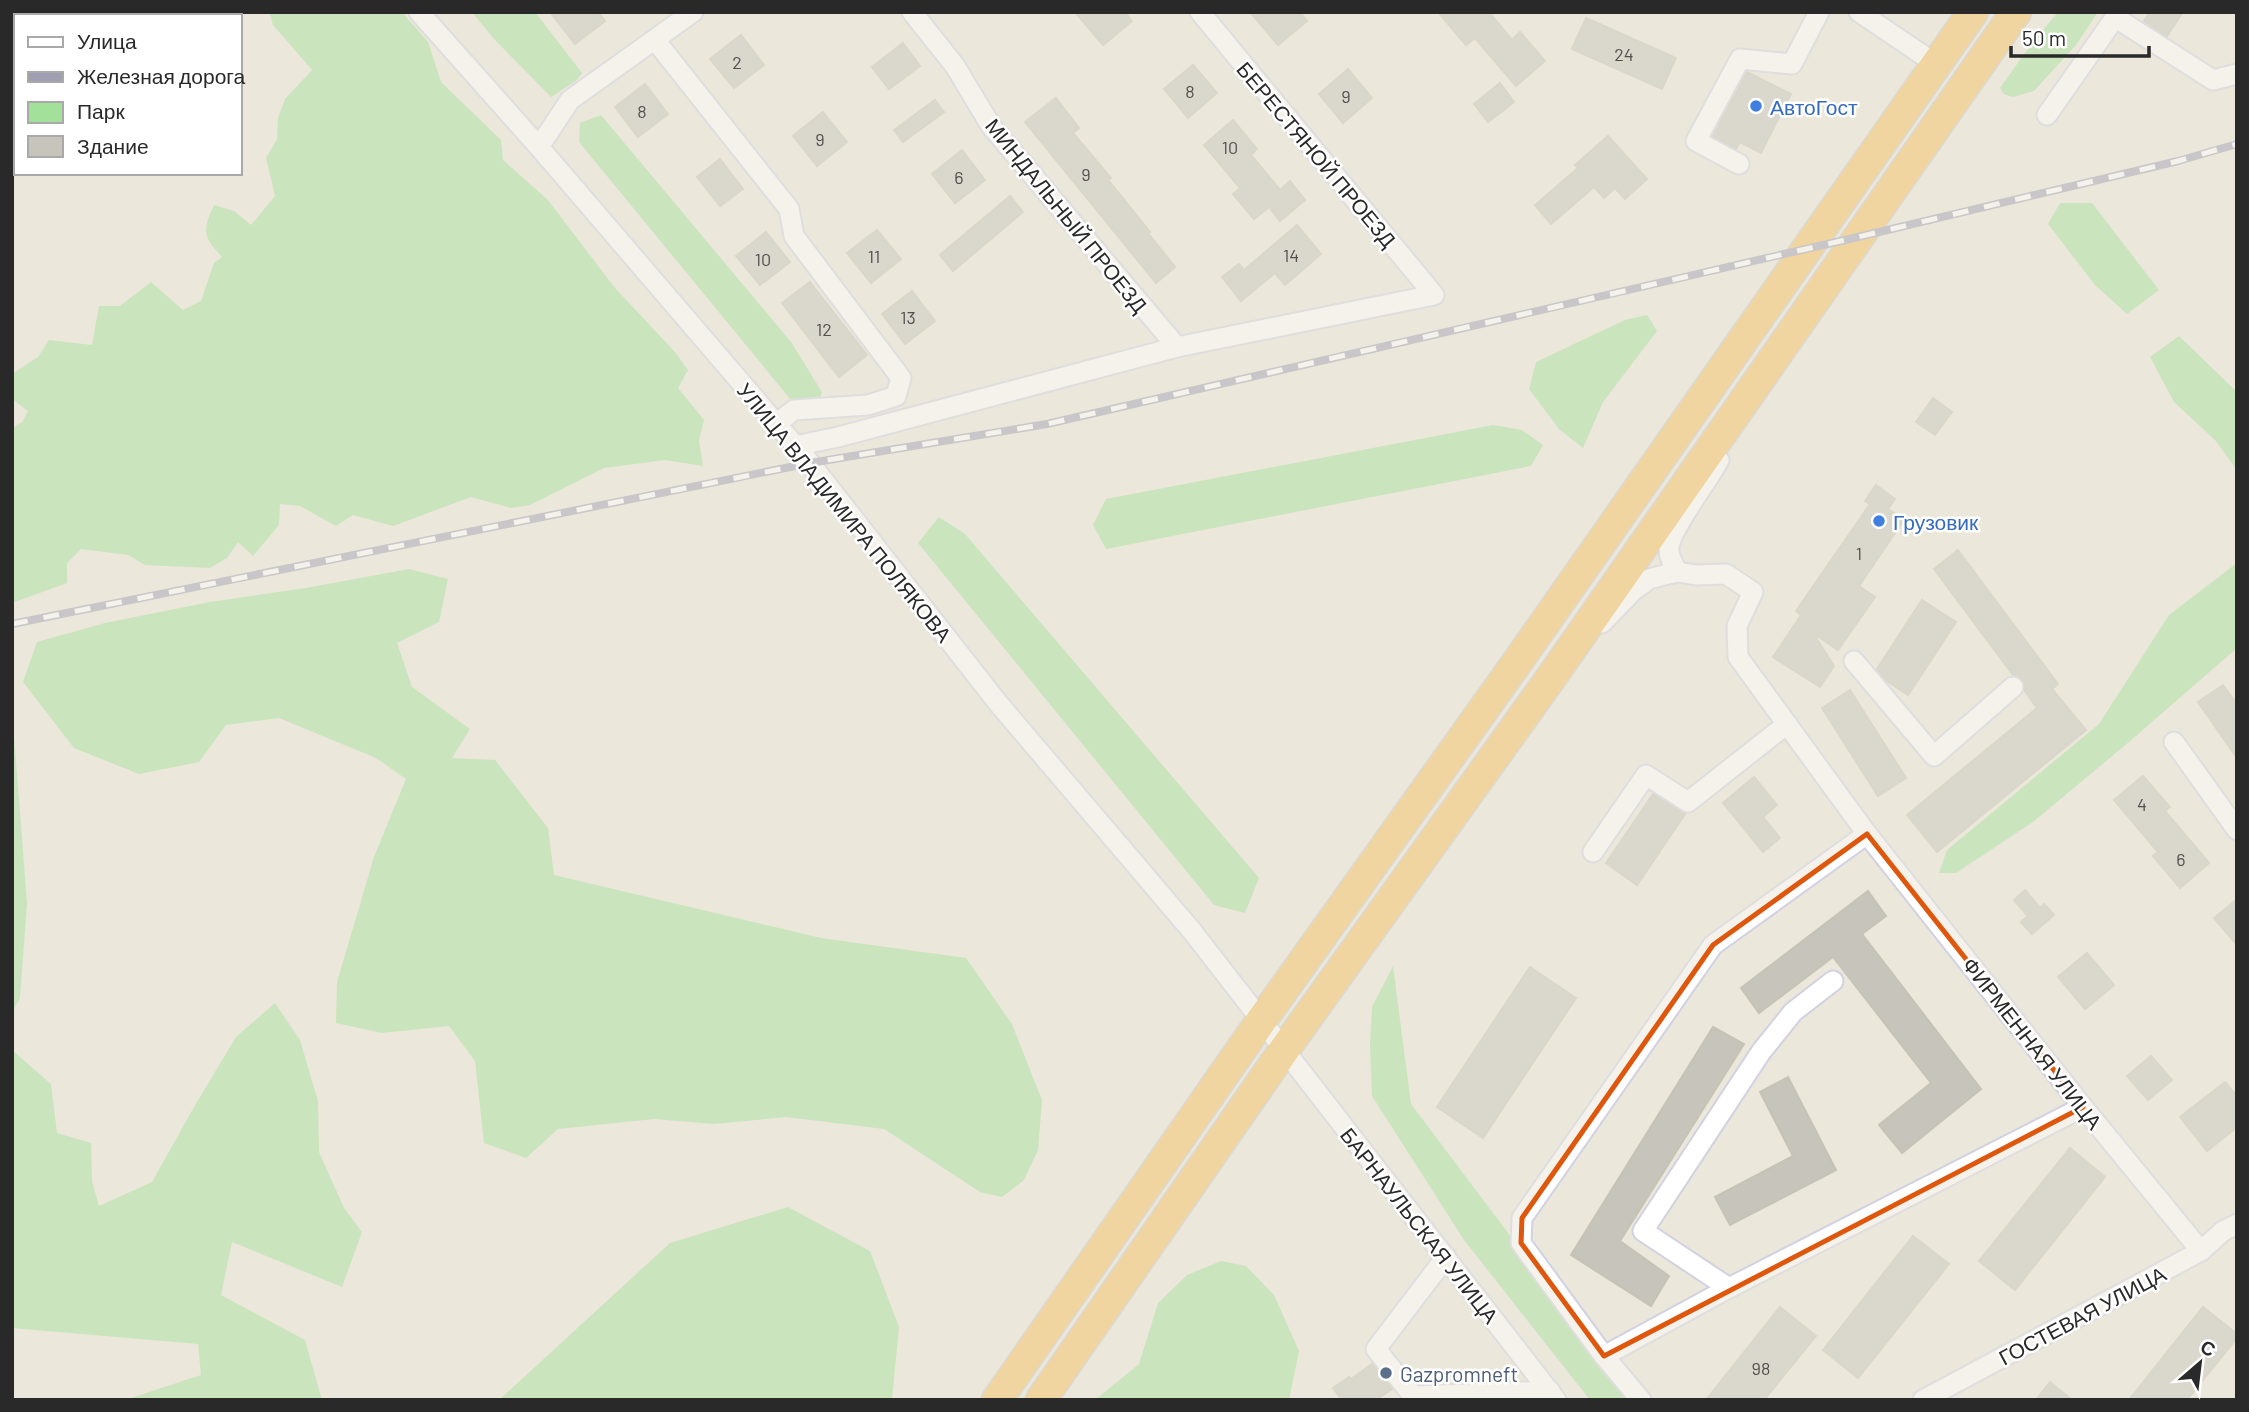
<svg xmlns="http://www.w3.org/2000/svg" width="2249" height="1412" font-family="Barlow,sans-serif">
<rect width="100%" height="100%" fill="#ebe7db"/>
<g fill="#a3e099">
<path d="M269,12H402L428,42L441,82L501,140L503,160L548,200L615,288L675,352L688,370L678,388L704,420L699,440L703,466L665,460L604,468L530,505L511,508L471,497L393,526L353,515L336,526L300,506L280,504L279,525L253,556L238,542L227,558L210,568L145,565L128,555L81,549L67,563V583L12,603V428L22,422L28,411L12,399V374L38,357L49,340L92,345L99,306H120L151,282L183,310L201,301L214,263L222,257C203,237 202,231 214,205L234,211L251,225L275,196L266,158L277,139L278,118L285,99L312,70L273,25Z"/>
<path d="M472,12H535L582,73L577,80L551,97L494,39Z"/>
<path d="M2058,12H2098L2076,45L2034,91L2013,97L2004,94L2000,88L2032,43Z"/>
<path d="M601,115L791,342L822,392L817,407L796,406L579,142L580,123Z"/>
<path d="M2060,203H2092L2159,290L2127,314L2095,285L2048,224Z"/>
<path d="M1647,315L1657,331L1603,402L1583,448L1559,429L1529,389L1536,362L1625,320Z"/>
<path d="M2179,336L2237,392V470L2215,440L2174,402L2150,357Z"/>
<path d="M1493,425L1522,430L1543,445L1531,466L1106,549L1093,525L1106,499Z"/>
<path d="M939,517L965,534L1259,878L1245,913L1214,905L918,543Z"/>
<path d="M2237,563V648L2129,742L2033,822L1956,873H1939L1947,850L2099,724L2169,615Z"/>
<path d="M409,569L448,579L439,622L397,643L412,687L470,729L452,758L495,760L548,828L554,875L821,938L966,958L1012,1024L1042,1100L1038,1150L1024,1180L1002,1197L980,1192L884,1129L786,1117L714,1124L654,1119L558,1129L526,1158L484,1143L475,1061L449,1026L382,1033L336,1023L337,982L374,857L406,779L376,758L279,718L226,725L199,762L139,774L74,748L23,682L37,642L105,623L210,602L306,588Z"/>
<path d="M12,709L27,903L20,998L12,1013Z"/>
<path d="M1393,966L1411,1104L1634,1400H1590L1464,1240L1372,1096L1370,1046L1372,1007Z"/>
<path d="M275,1003L300,1040L318,1101L319,1152L344,1208L362,1232L342,1287L232,1242L221,1295L305,1340L322,1400H125L201,1375L198,1344L12,1328V1050L51,1084L57,1133L91,1143L92,1181L99,1206L152,1182L194,1107L236,1037Z"/>
<path d="M788,1207L870,1251L899,1327L892,1400H499L670,1243Z"/>
<path d="M1221,1261L1246,1266L1274,1295L1299,1351L1289,1400H1095L1139,1364L1158,1303L1187,1275Z"/>
</g>
<g fill="#c6c4bb" stroke="#c6c3b5" stroke-width="2">
<path d="M550,12H598L605,21L575,44Z"/>
<path d="M1075,12H1125L1132,21L1103,45Z"/>
<path d="M1250,12H1300L1307,21L1278,45Z"/>
<path d="M1438,12H1489L1512,40L1520,32L1545,61L1516,86L1475,38L1466,45Z"/>
<path d="M2150,12H2183L2167,36L2144,21Z"/>
<path d="M1586,18L1676,58L1662,89L1572,49Z"/>
<path d="M741,35L764,65L734,88L710,59Z"/>
<path d="M903,43L920,66L889,89L872,67Z"/>
<path d="M1193,65L1217,93L1188,118L1164,89Z"/>
<path d="M1348,69L1372,98L1343,123L1319,94Z"/>
<path d="M1747,72L1791,94L1761,153L1740,142L1736,149L1713,136Z"/>
<path d="M1500,83L1514,102L1488,122L1474,104Z"/>
<path d="M645,84L668,114L638,137L615,107Z"/>
<path d="M1056,98L1079,128L1073,133L1111,178L1108,180L1150,232L1148,233L1175,267L1156,283L1025,122Z"/>
<path d="M935,100L944,112L903,142L894,130Z"/>
<path d="M823,112L847,142L817,166L793,136Z"/>
<path d="M1233,120L1257,149L1251,155L1280,190L1290,181L1305,200L1280,221L1269,207L1254,219L1233,194L1240,188L1204,145Z"/>
<path d="M1608,136L1647,179L1625,199L1615,188L1604,198L1594,187L1551,224L1535,205L1578,168L1575,165Z"/>
<path d="M962,150L985,180L955,203L932,174Z"/>
<path d="M720,159L743,189L720,206L697,177Z"/>
<path d="M1010,196L1023,212L953,271L940,255Z"/>
<path d="M1297,225L1321,254L1285,285L1275,273L1241,301L1222,277L1239,264L1244,270Z"/>
<path d="M877,230L901,259L871,283L847,253Z"/>
<path d="M766,232L790,262L760,285L736,256Z"/>
<path d="M810,282L867,355L839,377L782,303Z"/>
<path d="M912,291L935,321L905,344L882,314Z"/>
<path d="M1933,398L1952,412L1935,435L1916,422Z"/>
<path d="M1876,485L1895,499L1888,509L1904,520L1859,586L1875,597L1838,650L1813,633L1834,666L1820,687L1773,657L1801,615L1796,611L1870,504L1865,501Z"/>
<path d="M1958,550L2058,684L2052,689L2086,730L1937,852L1907,815L2037,708L2025,691L2023,680L2013,675L1934,569Z"/>
<path d="M1922,600L1956,622L1908,695L1887,681L1877,669Z"/>
<path d="M2223,685L2237,704V758L2198,702Z"/>
<path d="M1850,690L1906,778L1878,796L1822,708Z"/>
<path d="M2143,776L2170,807L2165,811L2209,863L2180,888L2153,856L2158,852L2114,800Z"/>
<path d="M1754,777L1777,805L1763,817L1780,838L1763,852L1723,803Z"/>
<path d="M1653,794L1685,814L1637,885L1606,863Z"/>
<path d="M2025,890L2040,908L2044,904L2054,915L2032,934L2021,922L2028,916L2014,900Z"/>
<path d="M1868,891L1886,916L1862,934L1981,1089L1902,1153L1879,1125L1931,1083L1833,957L1759,1013L1741,988Z"/>
<path d="M2237,899V945L2214,918Z"/>
<path d="M2087,953L2114,985L2085,1009L2058,977Z"/>
<path d="M1530,967L1576,998L1483,1138L1437,1107Z"/>
<path d="M1713,1027L1744,1044L1620,1241L1669,1276L1651,1306L1571,1255Z"/>
<path d="M2151,1056L2172,1080L2148,1100L2127,1076Z"/>
<path d="M1788,1077L1836,1170L1730,1225L1715,1197L1793,1156L1760,1092Z"/>
<path d="M2225,1082L2237,1096V1127L2207,1151L2180,1117Z"/>
<path d="M2070,1148L2105,1177L2015,1290L1979,1261Z"/>
<path d="M1913,1236L1949,1264L1858,1378L1823,1350Z"/>
<path d="M1780,1307L1816,1336L1764,1400H1706Z"/>
<path d="M2203,1307L2237,1334V1338L2187,1400H2129Z"/>
<path d="M1372,1364L1392,1389L1376,1400H1342L1333,1388L1349,1377L1351,1379Z"/>
<path d="M2050,1382L2072,1400H2036Z"/>
</g>
<g fill="none" stroke-linecap="round" stroke-linejoin="round">
<g stroke="#d1d1e1" stroke-width="23">
<g id="minor">
<path d="M419,12L539,147L810,463L998,703L1192,931L1556,1400"/>
<path d="M912,12L955,66L991,126L1177,347"/>
<path d="M1859,12L1936,64"/>
<path d="M2116,18L2213,80L2237,74"/>
<path d="M655,40L789,209L794,236L901,378L896,396L868,405L794,410L776,424"/>
<path d="M2047,115L2119,12"/>
<path d="M539,147L570,100L693,12"/>
<path d="M1739,164L1696,141L1740,59L1792,64L1819,12"/>
<path d="M795,446L838,437L1177,347L1434,295L1200,12"/>
<path d="M1678,572C1673,564 1668,556 1669,547C1671,528 1709,480 1719,460"/>
<path d="M1602,623L1634,590L1649,579L1664,575L1678,572L1696,575L1726,574L1753,592L1737,626L1738,657L1867,834L1713,945L1522,1218L1521,1243L1604,1356L1641,1400"/>
<path d="M1854,661L1934,756L2013,687"/>
<path d="M2174,742L2237,830"/>
<path d="M1867,834L2083,1107L2201,1251"/>
<path d="M1593,852L1646,775L1688,802L1787,724"/>
<path d="M1446,1257L1376,1349L1413,1396L1550,1391"/>
<path d="M1729,1288L1643,1231L1761,1052L1793,1012L1833,981"/>
<path d="M1604,1356L1729,1288L2083,1107"/>
<path d="M1923,1400L2201,1251L2223,1231L2237,1224"/>
</g>
</g>
<g stroke="#c7c7c7" stroke-width="33">
<g id="highway">
<path d="M997,1400L1261,1021L1518,661L1973,12"/>
<path d="M1041,1400L1284,1050L1548,682L2016,12"/>
</g>
</g>
<use href="#minor" stroke="#fff" stroke-width="19"/>
<use href="#highway" stroke="#f8be59" stroke-width="30"/>
<g stroke="#9f9eb3" stroke-width="8">
<path id="rail" d="M12,624L810,463L1047,424L1858,237L2178,161L2237,144"/>
</g>
<use href="#rail" stroke="#fff" stroke-width="5" stroke-dasharray="16" stroke-linecap="butt"/>
</g>
<path d="M0 0H2249V1412H0ZM1867,834L2083,1107L1604,1356L1521,1243L1522,1218L1713,945Z" fill="#ebe7db" fill-opacity=".55" fill-rule="evenodd"/>
<path fill="none" stroke="#de570d" stroke-width="5" stroke-linejoin="round" d="M1867,834L2083,1107L1604,1356L1521,1243L1522,1218L1713,945Z"/>
<g fill="#3f7fe0" stroke="#fff" stroke-width="2.5">
<circle cx="1756" cy="106" r="7"/>
<circle cx="1879" cy="521" r="7"/>
</g>
<circle fill="#5c6f8a" stroke="#fff" stroke-width="2.5" cx="1386" cy="1373" r="7"/>
<g text-anchor="middle" dominant-baseline="central" stroke-width="5" stroke-linejoin="round" paint-order="stroke">
<g font-size="18" fill="#50504e">
<text x="1624" y="54">24</text>
<text x="737" y="62">2</text>
<text x="1190" y="91">8</text>
<text x="1346" y="96">9</text>
<text x="642" y="111">8</text>
<text x="820" y="139">9</text>
<text x="1230" y="147">10</text>
<text x="1086" y="174">9</text>
<text x="959" y="177">6</text>
<text x="1291" y="255">14</text>
<text x="874" y="256">11</text>
<text x="763" y="259">10</text>
<text x="908" y="317">13</text>
<text x="824" y="329">12</text>
<text x="1859" y="553">1</text>
<text x="2142" y="804">4</text>
<text x="2181" y="859">6</text>
<text x="1761" y="1368">98</text>
</g>
<g font-size="21" fill="#366cbe" stroke="#fff" text-anchor="start">
<text x="1770" y="106">АвтоГост</text>
<text x="1893" y="521">Грузовик</text>
</g>
<g font-size="21" fill="#292929" stroke="#fff">
<text transform="translate(1317 154) rotate(50)">БЕРЕСТЯНОЙ ПРОЕЗД</text>
<text transform="translate(1067 215) rotate(51)">МИНДАЛЬНЫЙ ПРОЕЗД</text>
<text transform="translate(845 512) rotate(51)">УЛИЦА ВЛАДИМИРА ПОЛЯКОВА</text>
<text transform="translate(2033 1043) rotate(52)">ФИРМЕННАЯ УЛИЦА</text>
<text transform="translate(1420 1225) rotate(52)">БАРНАУЛЬСКАЯ УЛИЦА</text>
<text transform="translate(2082 1315) rotate(-28)">ГОСТЕВАЯ УЛИЦА</text>
</g>
<g font-size="21" fill="#4e5e75" stroke="#fff" text-anchor="start">
<text x="1400" y="1373">Gazpromneft</text>
</g>
</g>
<rect width="2249" height="1412" fill="none" stroke="#292929" stroke-width="28"/>
<rect x="14" y="14" width="228" height="161" fill="#ffffff" stroke="#a9a9a9" stroke-width="2"/>
<rect x="28" y="37" width="35" height="10" fill="#ffffff" stroke="#a9a9a9" stroke-width="2"/>
<text x="77" y="49" font-size="21" fill="#292929">Улица</text>
<rect x="28" y="72" width="35" height="10" fill="#9f9eb3" stroke="#a9a9a9" stroke-width="2"/>
<text x="77" y="84" font-size="21" fill="#292929">Железная дорога</text>
<rect x="28" y="102" width="35" height="21" fill="#a3e099" stroke="#a9a9a9" stroke-width="2"/>
<text x="77" y="119" font-size="21" fill="#292929">Парк</text>
<rect x="28" y="136" width="35" height="21" fill="#c6c4bb" stroke="#a9a9a9" stroke-width="2"/>
<text x="77" y="154" font-size="21" fill="#292929">Здание</text>
<g transform="translate(2200 1363) rotate(28)" stroke="#ffffff" stroke-width="5" paint-order="stroke">
<path d="M0-5L12 26L0 18L-12 26Z" fill="#292929"/>
<text y="-10" font-size="19" font-weight="bold" text-anchor="middle" fill="#292929">С</text>
</g>
<path d="M2011 46v10h138v-10" fill="none" stroke="#292929" stroke-width="3.5"/>
<text x="2022" y="46" font-size="21" fill="#292929" stroke="#ffffff" stroke-width="5" paint-order="stroke">50 m</text>
</svg>
